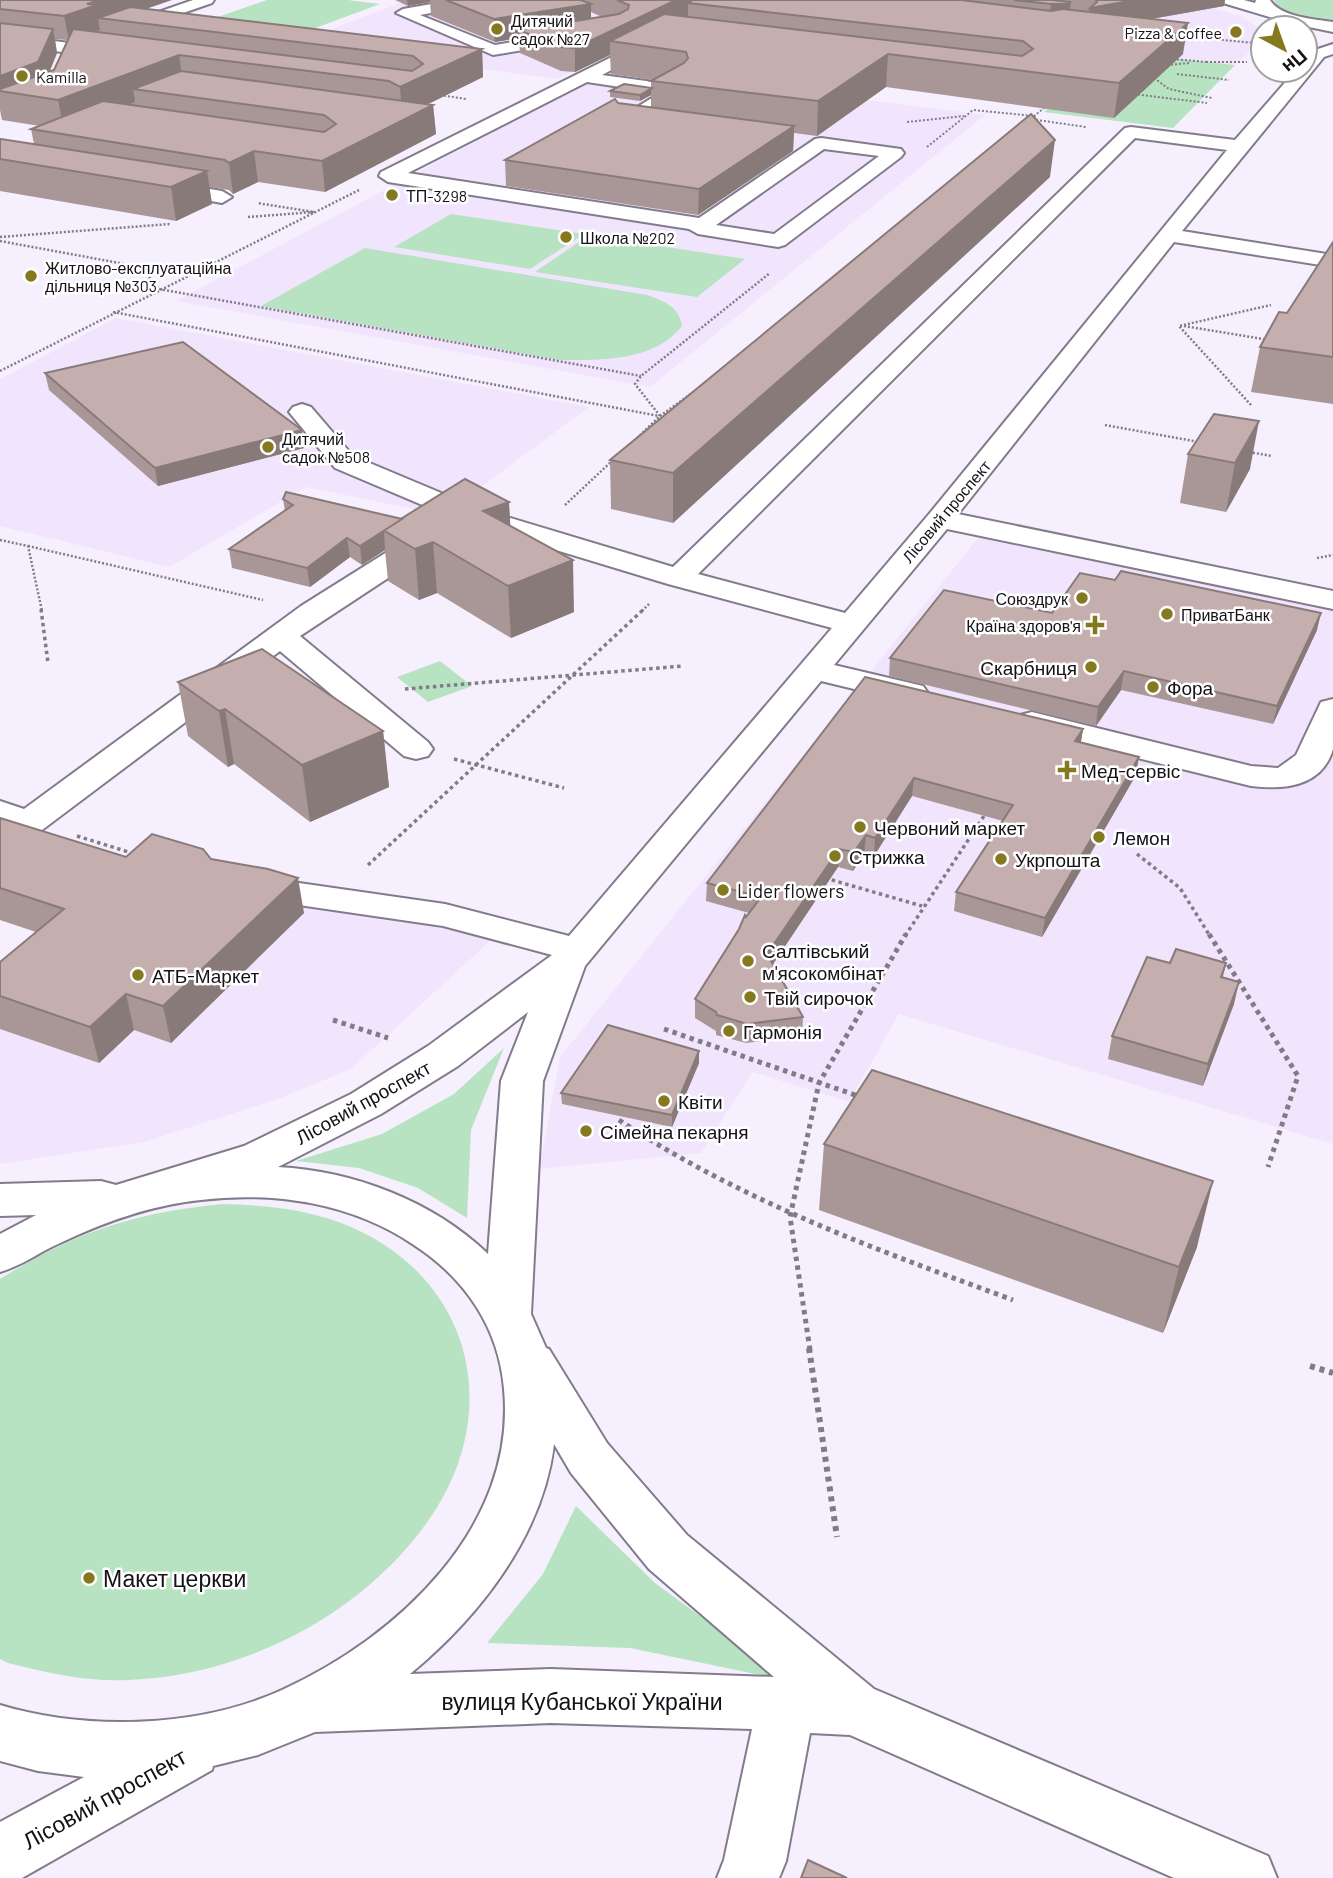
<svg xmlns="http://www.w3.org/2000/svg" width="1333" height="1878" font-family="Barlow,sans-serif">
<rect width="100%" height="100%" fill="#f6f0fe"/>
<g fill="#f1e5fe">
<path d="M408,0H626L692,14L558,79L293,44Z"/>
<path d="M1186,1L1241,16L1262,31L1261,42L1235,65L1116,52Z"/>
<path d="M613,68L985,115L650,387L176,301Z"/>
<path d="M116,318L589,407L443,515L306,487L169,567L0,526V379Z"/>
<path d="M983,532L1333,604V1144L899,1014L849,1102L753,1072L701,1153L539,1169L560,1057Z"/>
<path d="M158,843L490,941L351,1069L278,1099L144,1142L0,1164V967Z"/>
</g>
<g fill="#b7e3c3">
<path d="M267,0H348L380,4L310,30L215,18Z"/>
<path d="M1274,0H1333V23L1302,17L1277,7Z"/>
<path d="M1116,52L1235,65L1173,128L1044,112Z"/>
<path d="M451,214L584,234L530,269L394,247Z"/>
<path d="M589,235L601,237L745,259L697,297L535,272Z"/>
<path d="M365,248L647,295C665,302 679,306 682,326C654,362 600,360 559,360L261,306Z"/>
<path d="M440,661L472,686L428,702L397,677Z"/>
<path d="M504,1048L471,1130L467,1218L418,1188L359,1168L296,1161L382,1134L454,1094Z"/>
<path d="M222,1204C266,1205 310,1209 351,1227C467,1277 503,1402 436,1509C372,1610 247,1676 128,1680C86,1682 48,1673 8,1663L0,1659V1279C75,1232 133,1213 222,1204Z"/>
<path d="M576,1506L655,1583L789,1681L630,1648L487,1643L543,1574Z"/>
</g>
<g fill="none" stroke-linecap="round" stroke-linejoin="round">
<g stroke="#837b8b" stroke-width="4">
<g id="minor">
<path d="M193,0H214L212,3L128,32H118L115,29L118,26Z"/>
<path d="M454,0H487L480,4L420,15L495,45L573,32L581,37L573,42L493,55L396,13L403,9Z"/>
<path d="M726,0H744L602,75L683,86L685,90L683,94L643,117L657,119L660,123L657,127L625,125L616,120L660,93L587,82L408,173L699,218L815,139L821,138L901,149L904,153L901,157L785,245L778,247L698,234L689,229L388,182L379,176L381,172ZM824,149L879,156L774,234L716,225Z"/>
<path d="M1221,0H1244L1255,3L1256,0H1270C1280,17 1314,19 1333,22V32L1290,23L1223,3Z"/>
<path d="M0,34L116,49L124,54L116,59L0,44Z"/>
<path d="M1333,44V54L1324,57L1182,231L1333,255V267L1174,242L958,514L1333,591V609L947,529L834,665L923,686L928,693L923,700L912,703L821,681L585,966L543,1081L531,1314L546,1348L549,1349L607,1443L687,1535L874,1689L1268,1856L1277,1878H1174L850,1735L810,1733L786,1861L779,1878H717L724,1860L752,1729L551,1723L315,1732L258,1755L213,1766L212,1770L22,1878H0V1822L84,1777L38,1771L0,1761V1705C86,1731 199,1728 282,1690C398,1637 517,1527 504,1389C499,1328 465,1278 414,1245C352,1203 275,1191 201,1200C151,1205 104,1222 58,1244C38,1253 21,1266 0,1272V1234L36,1215L0,1216V1184L101,1181L116,1185L244,1146L351,1094L428,1046L552,955L443,926L250,898L237,895L231,887L237,879L250,876L445,904L569,936L832,628L668,584L470,524L300,636L428,742L433,749L428,756L416,759L404,756L280,651L42,830L29,833L0,824V801L24,809L301,606L446,515L335,468L289,412L293,407L302,404L311,407L353,456L477,508L673,567L1125,128L1131,127L1235,140L1296,70H1305V59L1312,51ZM1135,138L1227,150L930,513L845,613L698,574ZM528,1012L501,1081L488,1254C433,1201 354,1171 278,1167L381,1114L458,1066ZM554,1444L571,1473L649,1569L774,1677L551,1669L410,1674C479,1617 543,1536 554,1444Z"/>
<path d="M157,180L222,191L232,197L222,203L150,190L147,186L150,182Z"/>
<path d="M1333,699C1333,714 1333,735 1333,749C1322,787 1283,790 1251,786L1020,729L1016,722L1020,715L1032,712L1251,766L1278,768L1296,755L1321,702Z"/>
</g>
</g>
<g stroke="#807c85" stroke-width="2" stroke-dasharray="2 2" stroke-linecap="butt">
<path d="M1182,36L1254,43"/>
<path d="M1173,59L1207,62"/>
<path d="M1206,62H1247"/>
<path d="M1167,65L1190,63"/>
<path d="M1177,74L1229,80"/>
<path d="M1154,78L1169,89L1212,98"/>
<path d="M1134,94L1207,103"/>
<path d="M440,95L466,99"/>
<path d="M1034,116L1037,120L1086,127"/>
<path d="M907,122L964,116"/>
<path d="M927,147L973,110L1034,116L1048,105"/>
</g>
<g stroke="#807c85" stroke-width="2.5" stroke-dasharray="2 2" stroke-linecap="butt">
<path d="M248,217L314,212L257,203"/>
<path d="M0,237L170,224"/>
<path d="M0,241L141,267L159,289L641,376"/>
<path d="M113,312L659,416"/>
<path d="M1184,326L1269,340"/>
<path d="M0,371L359,190"/>
<path d="M1251,405L1179,326L1271,305"/>
<path d="M660,416L635,384L641,376L770,273"/>
<path d="M1105,425L1199,442"/>
<path d="M634,441L660,416L695,391"/>
<path d="M1249,452L1272,456"/>
<path d="M565,505L612,461"/>
<path d="M0,540L28,546L42,611"/>
<path d="M28,546L263,600"/>
<path d="M1317,558L1333,555"/>
<path d="M642,611L649,604"/>
</g>
<g stroke="#807c85" stroke-width="3.5" stroke-dasharray="3.5 3.5" stroke-linecap="butt">
<path d="M41,609L48,663"/>
<path d="M405,689L683,666"/>
<path d="M454,759L564,788"/>
<path d="M77,836L135,854"/>
<path d="M1137,854L1180,888L1210,936"/>
<path d="M368,865L644,609"/>
<path d="M825,878L922,906"/>
<path d="M905,936L986,813"/>
</g>
<g stroke="#807c85" stroke-width="5" stroke-dasharray="4.5 4.5" stroke-linecap="butt">
<path d="M1209,934L1298,1076L1268,1167"/>
<path d="M333,1020L388,1038"/>
<path d="M664,1029L858,1096"/>
<path d="M619,1120C743,1202 875,1249 1013,1300"/>
<path d="M810,1350L790,1217L819,1083L906,934"/>
</g>
<g stroke="#807c85" stroke-width="6" stroke-dasharray="5 5" stroke-linecap="butt">
<path d="M809,1348L837,1537"/>
<path d="M1310,1366L1333,1373"/>
</g>
<use href="#minor" fill="#fff" fill-rule="evenodd"/>
</g>
<g fill="#a99696" fill-rule="evenodd">
<path d="M395,0H1225L1224,6L1152,19L1183,54L1114,118L886,87L817,136L794,133L793,151L698,215L506,186L505,160L618,103L651,107V95L640,101L610,97V91L651,88V81L653,80L611,74L610,55L575,72L561,71L520,53L519,38L495,42L431,16L430,2L408,6ZM591,12L602,17L591,18Z"/>
<path d="M0,9H146L482,49L483,77L428,104L433,105L436,134L325,192L258,182L233,194L229,190L209,187L212,204L176,221L0,191V139L34,144L31,129L40,126L2,120L0,110ZM55,39L67,40L54,70L50,71L57,53Z"/>
<path d="M1050,177L673,523L611,509L610,460Z"/>
<path d="M1333,242V404L1251,392L1260,347L1287,313Z"/>
<path d="M45,373L304,448L158,486L49,390Z"/>
<path d="M1214,414L1250,469L1226,512L1180,503L1188,454Z"/>
<path d="M283,499L402,519L510,526L574,612L511,638L437,593L419,600L388,581L385,550L362,565L350,557L310,587L232,568L229,549L285,511Z"/>
<path d="M1052,613L1317,630L1273,724L1121,690L1096,726L889,676L890,658Z"/>
<path d="M865,677L1083,729L1081,742L1136,775L1042,937L954,911L956,892L1003,821L912,796L874,856L864,854L853,871L838,867L773,964L803,1017L802,1036L746,1043L716,1035V1031L695,1018V999L749,913L706,901L707,883Z"/>
<path d="M178,682L383,731L389,787L310,822L234,764L228,767L188,736Z"/>
<path d="M0,818L126,857L211,859L304,913L171,1043L134,1030L99,1063L0,1029V962L36,932L0,920Z"/>
<path d="M1170,963H1226L1223,977L1234,1004L1203,1086L1108,1059L1112,1036Z"/>
<path d="M699,1063L672,1127L562,1104L561,1093Z"/>
<path d="M824,1144L1197,1247L1163,1333L819,1210Z"/>
</g>
<g fill="#897a7a">
<path d="M100,0H172L114,20L98,18L100,30L69,40L64,16L87,4Z"/>
<path d="M407,0H430V2L408,6Z"/>
<path d="M676,0H721L688,3V16L632,44L610,41V55L575,72V48Z"/>
<path d="M1135,0H1225L1224,6L1088,30L1090,8Z"/>
<path d="M1071,2L1068,25L1048,26L1051,4Z"/>
<path d="M591,4V26L519,30V38L495,42L494,19Z"/>
<path d="M1188,23L1183,54L1114,118L1119,83Z"/>
<path d="M53,29L57,53L43,87L0,91V76Z"/>
<path d="M482,49L483,77L402,117L400,87Z"/>
<path d="M888,54L886,87L817,136L818,101Z"/>
<path d="M179,55L183,83L133,89L135,102L64,129L58,100Z"/>
<path d="M651,88V95L640,101V95Z"/>
<path d="M433,105L436,134L325,192L322,161Z"/>
<path d="M794,126L793,151L698,215L699,189Z"/>
<path d="M1055,140L1050,177L673,523V473Z"/>
<path d="M254,151L258,182L233,194L229,163Z"/>
<path d="M207,171L212,204L176,221L171,187Z"/>
<path d="M1259,421L1250,469L1226,512L1235,463Z"/>
<path d="M302,430L304,448L158,486L155,468Z"/>
<path d="M509,502L512,552L483,511Z"/>
<path d="M384,531L385,550L362,565L360,546Z"/>
<path d="M347,538L350,557L310,587L307,568Z"/>
<path d="M433,542L437,593L419,600L415,549Z"/>
<path d="M573,560L574,612L511,638L508,586Z"/>
<path d="M1321,613L1317,630L1273,724L1277,706Z"/>
<path d="M1124,671L1121,690L1096,726L1098,707Z"/>
<path d="M225,709L234,764L228,767L219,711Z"/>
<path d="M1083,729L1080,747L1075,741Z"/>
<path d="M383,731L389,787L310,822L302,765Z"/>
<path d="M1139,757L1136,775L1042,937L1045,918Z"/>
<path d="M914,778L912,796L874,856L875,838Z"/>
<path d="M866,835L864,854L853,871L854,852Z"/>
<path d="M839,849L838,867L767,973V954Z"/>
<path d="M298,878L304,913L171,1043L163,1006Z"/>
<path d="M1239,982L1234,1004L1203,1086L1208,1064Z"/>
<path d="M126,994L134,1030L99,1063L90,1027Z"/>
<path d="M699,1051V1063L672,1127V1115Z"/>
<path d="M1213,1181L1197,1247L1163,1333L1179,1267Z"/>
</g>
<g fill="#c4afae" stroke="#897a7a" stroke-width="2">
<path d="M0,0H100L87,4L97,5L64,16L0,9Z"/>
<path d="M446,0H581L591,4L494,19Z"/>
<path d="M617,0H676L575,48L560,47L519,30L619,14L628,9L629,5Z"/>
<path d="M693,0H961L1051,11L1063,9L1188,23L1119,83L888,54L818,101L651,81L684,63L688,58L686,52L610,41L664,14L1022,56L1033,49L1023,41L688,3Z"/>
<path d="M1014,0H1051L1071,2L1051,4Z"/>
<path d="M1096,0H1135L1090,8L1097,2Z"/>
<path d="M130,7L482,49L400,87L389,81L179,55L58,100L0,91V89L54,70L73,29L412,71L423,64L413,56L98,18Z"/>
<path d="M0,23L53,29L38,62L0,76Z"/>
<path d="M181,71L433,105L322,161L254,151L229,163L225,160L31,129L103,101L324,132L336,124L324,115L133,89Z"/>
<path d="M624,84L652,88L640,95L610,91Z"/>
<path d="M615,99L618,103L794,126L699,189L505,160Z"/>
<path d="M1031,114L1055,140L673,473L610,460Z"/>
<path d="M0,139H1L207,171L171,187L0,159Z"/>
<path d="M1333,242V357L1260,347L1279,312L1287,313Z"/>
<path d="M183,342L302,430L155,468L45,373Z"/>
<path d="M1214,414L1259,421L1235,463L1188,454Z"/>
<path d="M465,479L509,502L483,511L573,560L508,586L433,542L415,549L383,530Z"/>
<path d="M286,492L402,519L360,546L347,538L307,568L229,549L293,505L283,499Z"/>
<path d="M1121,571L1321,613L1277,706L1124,671L1098,707L890,658L944,590L1052,613L1080,573L1115,580Z"/>
<path d="M262,649L383,731L302,765L225,709L219,711L178,682Z"/>
<path d="M865,677L1083,729L1075,741L1139,757L1045,918L956,892L1013,805L914,778L875,838L866,835L854,852L839,849L767,954L803,1017L747,1024L717,1015L716,1012L695,999L739,929L745,915L746,917L761,897L707,883Z"/>
<path d="M0,818L126,857L152,834L203,849L211,859L268,869L298,878L163,1006L126,994L90,1027L0,996V962L64,909L0,888Z"/>
<path d="M1176,949L1226,963L1221,977L1239,982L1208,1064L1112,1036L1147,957L1170,963Z"/>
<path d="M608,1025L699,1051L672,1115L561,1093Z"/>
<path d="M872,1070L1213,1181L1179,1267L824,1144Z"/>
<path d="M808,1860L847,1878H801Z"/>
</g>
<g fill="#84791e" stroke="#fff" stroke-width="2.5">
<circle cx="497" cy="29" r="7"/>
<circle cx="1236" cy="32" r="7"/>
<circle cx="22" cy="76" r="7"/>
<circle cx="392" cy="195" r="7"/>
<circle cx="566" cy="237" r="7"/>
<circle cx="31" cy="276" r="7"/>
<circle cx="268" cy="447" r="7"/>
<circle cx="1082" cy="598" r="7"/>
<circle cx="1167" cy="614" r="7"/>
<path d="M1091.5 614.5h7v7h7v7h-7v7h-7v-7h-7v-7h7z"/>
<circle cx="1091" cy="667" r="7"/>
<circle cx="1153" cy="687" r="7"/>
<path d="M1063.5 759.5h7v7h7v7h-7v7h-7v-7h-7v-7h7z"/>
<circle cx="860" cy="827" r="7"/>
<circle cx="1099" cy="837" r="7"/>
<circle cx="835" cy="856" r="7"/>
<circle cx="1001" cy="859" r="7"/>
<circle cx="723" cy="890" r="7"/>
<circle cx="748" cy="961" r="7"/>
<circle cx="138" cy="975" r="7"/>
<circle cx="750" cy="997" r="7"/>
<circle cx="729" cy="1031" r="7"/>
<circle cx="664" cy="1101" r="7"/>
<circle cx="586" cy="1131" r="7"/>
<circle cx="89" cy="1578" r="7"/>
</g>
<g text-anchor="middle" dominant-baseline="central" stroke-width="5" stroke-linejoin="round" paint-order="stroke">
<g font-size="16" fill="#141117" stroke="#fff" text-anchor="start">
<text x="511" y="20">Дитячий<tspan x="511" dy="18">садок №27</tspan></text>
<text x="1222" y="32" text-anchor="end">Pizza &amp; coffee</text>
<text x="36" y="76">Kamilla</text>
<text x="406" y="195">ТП-3298</text>
<text x="580" y="237">Школа №202</text>
<text x="45" y="267">Житлово-експлуатаційна<tspan x="45" dy="18">дільниця №303</tspan></text>
<text x="282" y="438">Дитячий<tspan x="282" dy="18">садок №508</tspan></text>
<text x="1068" y="598" text-anchor="end">Союздрук</text>
<text x="1181" y="614">ПриватБанк</text>
<text x="1081" y="625" text-anchor="end">Країна здоров'я</text>
</g>
<g font-size="16" fill="#141117" stroke="#fff">
<text transform="translate(946 511) rotate(-50)">Лісовий проспект</text>
</g>
<g font-size="19" fill="#141117" stroke="#fff" text-anchor="start">
<text x="1077" y="667" text-anchor="end">Скарбниця</text>
<text x="1167" y="687">Фора</text>
<text x="1081" y="770">Мед-сервіс</text>
<text x="874" y="827">Червоний маркет</text>
<text x="1113" y="837">Лемон</text>
<text x="849" y="856">Стрижка</text>
<text x="1015" y="859">Укрпошта</text>
<text x="737" y="890">Lider flowers</text>
<text x="762" y="950">Салтівський<tspan x="762" dy="22">м'ясокомбінат</tspan></text>
<text x="152" y="975">АТБ-Маркет</text>
<text x="764" y="997">Твій сирочок</text>
<text x="743" y="1031">Гармонія</text>
<text x="678" y="1101">Квіти</text>
<text x="600" y="1131">Сімейна пекарня</text>
</g>
<g font-size="19" fill="#141117" stroke="#fff">
<text transform="translate(363 1102) rotate(-29)">Лісовий проспект</text>
</g>
<g font-size="23" fill="#141117" stroke="#fff" text-anchor="start">
<text x="103" y="1578">Макет церкви</text>
</g>
<g font-size="23" fill="#141117" stroke="#fff">
<text x="582" y="1701">вулиця Кубанської України</text>
<text transform="translate(104 1798) rotate(-29)">Лісовий проспект</text>
</g>
</g>
<g transform="translate(1284 49) rotate(139)"><circle r="33" fill="#ffffff" stroke="#a1a0a2" stroke-width="2"/>
<path d="M0-5L12 26L0 18L-12 26Z" fill="#84791e"/>
<text y="-10" font-size="19" font-weight="bold" text-anchor="middle" fill="#141117">Пн</text>
</g>
</svg>
